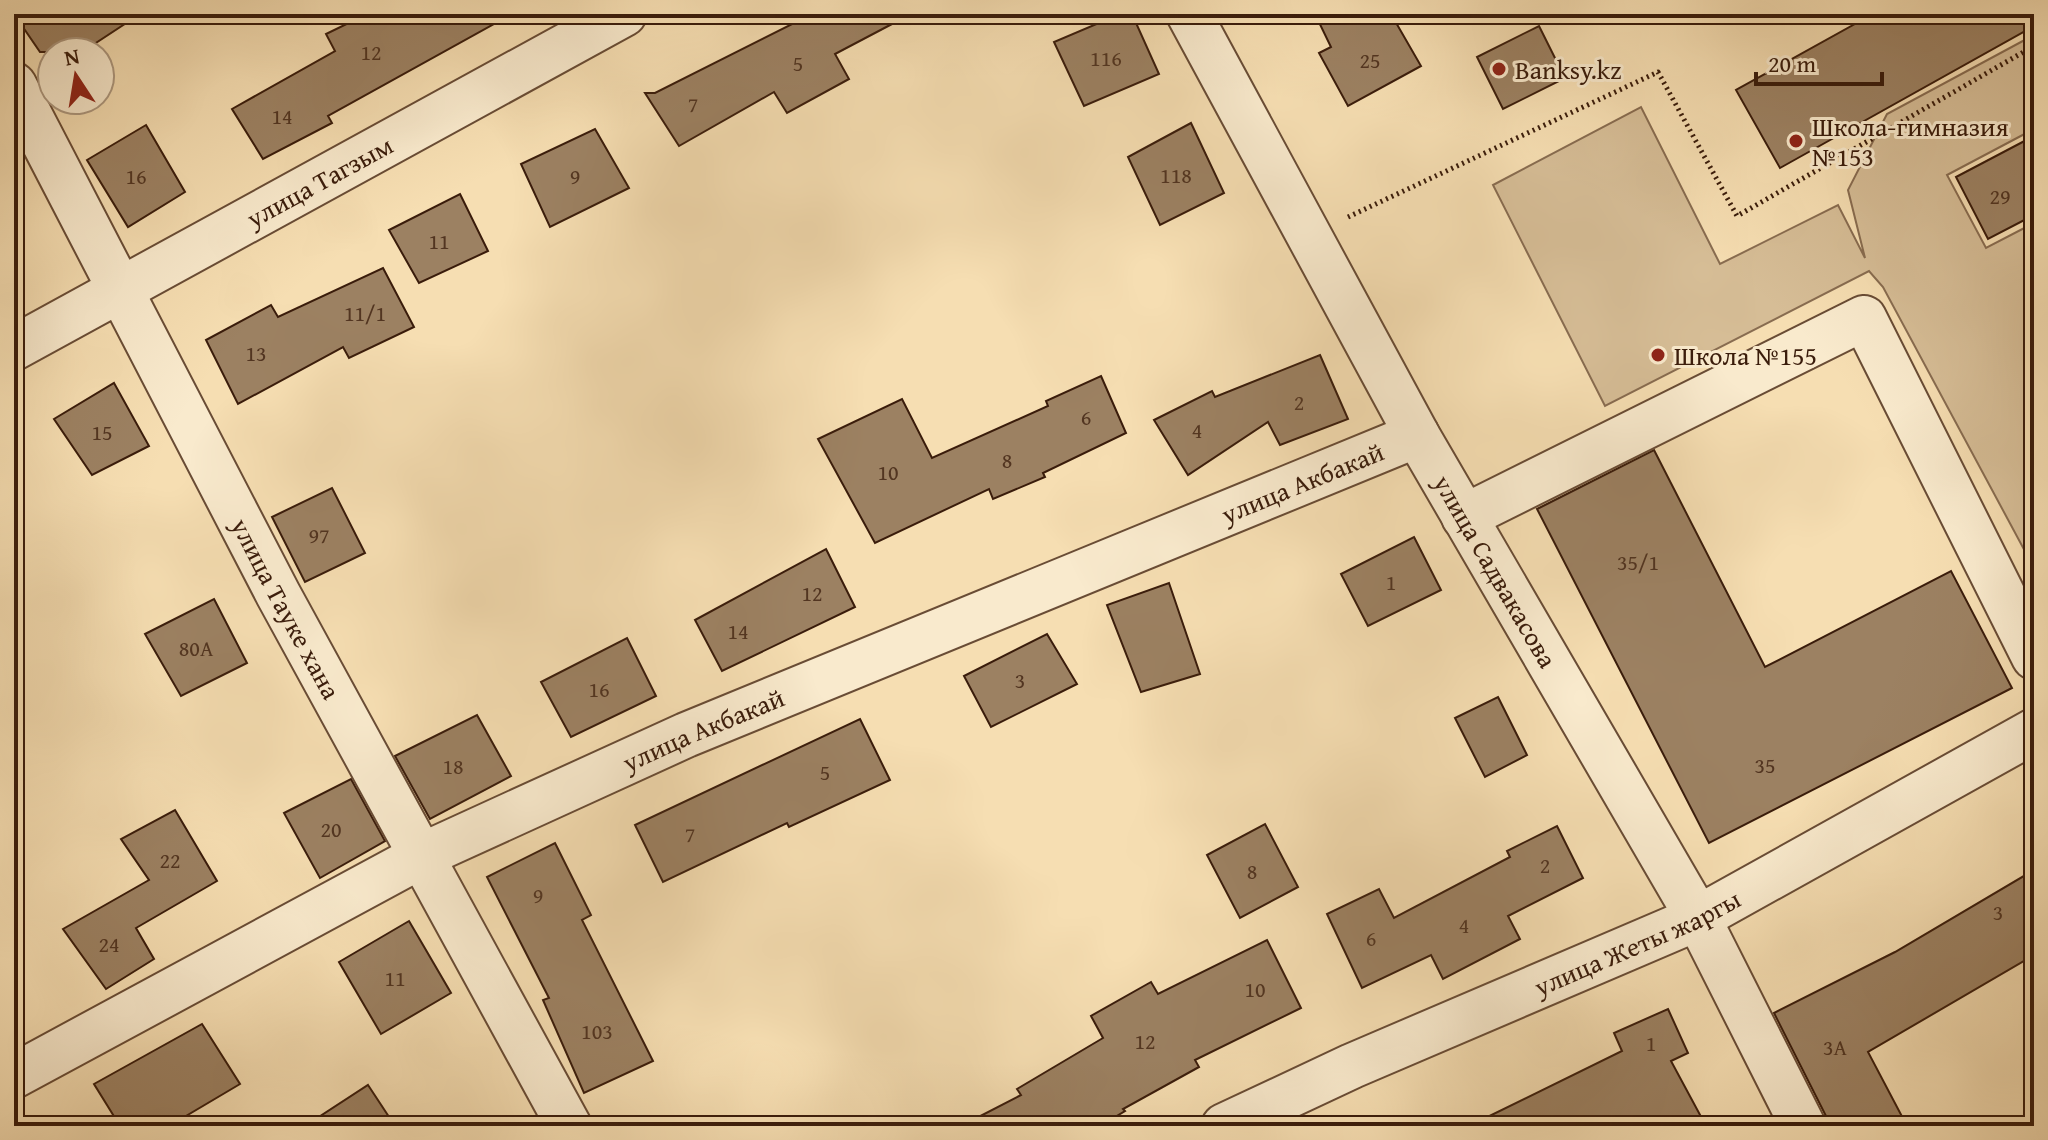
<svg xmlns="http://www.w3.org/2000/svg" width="2048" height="1140" font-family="'Gentium Book Plus',serif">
<rect width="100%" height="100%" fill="#f6deb2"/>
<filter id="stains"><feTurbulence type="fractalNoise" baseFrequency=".0025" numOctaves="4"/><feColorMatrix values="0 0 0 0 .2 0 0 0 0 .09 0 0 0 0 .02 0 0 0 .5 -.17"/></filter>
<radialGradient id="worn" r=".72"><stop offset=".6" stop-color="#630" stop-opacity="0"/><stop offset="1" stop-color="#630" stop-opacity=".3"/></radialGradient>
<path fill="#d6bd96" stroke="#886c50" stroke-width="2" d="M2034,35V129L1947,175L1986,248L2034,223V568L1883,287L1869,271L1605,406L1493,185L1641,107L1720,264L1838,205L1865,258L1848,190L1887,114Z"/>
<g fill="#9c8162" stroke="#3a1c0b" stroke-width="2">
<path d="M14,14H140L82,52H40Z"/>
<path d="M367,14H512L328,116L332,123L263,159L232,109L335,51L326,34Z"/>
<path d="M812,14H911L835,54L849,79L787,113L774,92L679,146L645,93H655Z"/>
<path d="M1120,14H1132L1159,74L1084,106L1054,42Z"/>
<path d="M1315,14H1391L1421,66L1348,106L1319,53L1331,47Z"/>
<path d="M1873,14H2034V26L1780,168L1736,90Z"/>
<path d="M1539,26L1565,78L1503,109L1477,57Z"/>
<path d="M1191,123L1224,193L1160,225L1128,157Z"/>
<path d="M146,125L185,192L128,227L87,160Z"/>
<path d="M595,129L629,188L550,227L521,164Z"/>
<path d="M2034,136V215L1988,239L1956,177Z"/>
<path d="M460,194L488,251L419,283L389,230Z"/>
<path d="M383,268L414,327L349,358L343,347L238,404L206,340L271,305L278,317Z"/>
<path d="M1320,355L1348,419L1280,445L1268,422L1188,475L1154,420L1212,391L1215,397Z"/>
<path d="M1101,376L1126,433L1043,473L1045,477L993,499L989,489L875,543L818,439L902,399L932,458L1048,406L1046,401Z"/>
<path d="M114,383L149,446L92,475L54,419Z"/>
<path d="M1654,450L1765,667L1951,571L2012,688L1709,843L1537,509Z"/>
<path d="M332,488L365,553L305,582L272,517Z"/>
<path d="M1414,537L1441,590L1368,626L1341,574Z"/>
<path d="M826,549L855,607L722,671L695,620Z"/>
<path d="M1169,583L1200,674L1141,692L1107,605Z"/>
<path d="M214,599L247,663L181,696L145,634Z"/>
<path d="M1047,634L1077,684L991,727L964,676Z"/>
<path d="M627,638L656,696L571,737L541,682Z"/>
<path d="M1498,697L1527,755L1485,777L1455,718Z"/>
<path d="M477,715L511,776L430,819L395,756Z"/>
<path d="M860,719L890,780L789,827L787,823L663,882L635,825Z"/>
<path d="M351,779L385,841L320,878L284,813Z"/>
<path d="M175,810L217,881L136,928L154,959L106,989L63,929L149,880L121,839Z"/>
<path d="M1265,824L1298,887L1240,918L1207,855Z"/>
<path d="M1557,826L1583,878L1508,916L1520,939L1443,979L1431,955L1362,988L1327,914L1379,889L1394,918L1510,857L1507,851Z"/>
<path d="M555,843L591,915L582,920L653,1061L584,1093L543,1000L549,998L487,877Z"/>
<path d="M2034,870V955L1868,1052L1907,1126H1831L1774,1013L1895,952Z"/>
<path d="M409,921L451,993L381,1034L339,962Z"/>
<path d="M1267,940L1301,1008L1195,1060L1199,1067L1123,1109L1125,1111L1100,1126H961L1021,1095L1017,1089L1103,1038L1091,1016L1151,982L1158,994Z"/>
<path d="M1668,1009L1688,1053L1671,1061L1706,1126H1469L1622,1051L1614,1033Z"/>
<path d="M202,1024L240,1084L169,1126H120L94,1084Z"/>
<path d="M368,1085L395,1126H305Z"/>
</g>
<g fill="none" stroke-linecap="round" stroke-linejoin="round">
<g stroke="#694c35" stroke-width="48">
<g id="minor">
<path id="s1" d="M1189,14L1417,435L1698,918L1803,1126"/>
<path id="s2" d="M14,85L278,594L569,1126"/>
<path id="s3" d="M14,348L624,14"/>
<path d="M1464,517L1864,318L2034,657"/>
<path id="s4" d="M14,1076L423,855L686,735L1417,435"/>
<path id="s5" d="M1224,1126L1352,1066L1698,918L2034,731"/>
</g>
</g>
<path stroke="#3a1c0b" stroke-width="5" stroke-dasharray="2 4" stroke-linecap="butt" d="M1348,217L1658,72L1737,216L2034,46"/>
<use href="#minor" stroke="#f9eacd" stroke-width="44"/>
</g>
<g fill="#8f2418" stroke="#f9eacd" stroke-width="3">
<circle cx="1499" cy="69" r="8"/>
<circle cx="1796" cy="141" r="8"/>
<circle cx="1658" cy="355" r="8"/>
</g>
<g text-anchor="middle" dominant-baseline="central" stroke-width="6" stroke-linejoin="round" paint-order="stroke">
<g font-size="22" fill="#523521">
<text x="371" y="52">12</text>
<text x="1106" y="58">116</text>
<text x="1370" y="60">25</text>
<text x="798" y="63">5</text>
<text x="693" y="104">7</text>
<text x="282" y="116">14</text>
<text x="1176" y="175">118</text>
<text x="136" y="176">16</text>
<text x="575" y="176">9</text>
<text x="2000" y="196">29</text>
<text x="439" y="241">11</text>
<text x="365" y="313">11/1</text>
<text x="256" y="353">13</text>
<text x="1299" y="402">2</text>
<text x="1086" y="417">6</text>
<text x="1197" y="430">4</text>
<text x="102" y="432">15</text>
<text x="1007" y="460">8</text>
<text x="888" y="472">10</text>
<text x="319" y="535">97</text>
<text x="1638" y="562">35/1</text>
<text x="1391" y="582">1</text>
<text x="812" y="593">12</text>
<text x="738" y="631">14</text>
<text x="196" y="648">80А</text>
<text x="1020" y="680">3</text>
<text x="599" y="689">16</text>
<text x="1765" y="765">35</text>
<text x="453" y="766">18</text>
<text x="825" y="772">5</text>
<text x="331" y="829">20</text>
<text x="690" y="834">7</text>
<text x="170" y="860">22</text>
<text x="1545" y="865">2</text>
<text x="1252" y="871">8</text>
<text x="538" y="895">9</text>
<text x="1998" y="912">3</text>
<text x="1464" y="925">4</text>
<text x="1371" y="938">6</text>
<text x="109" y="944">24</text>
<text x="395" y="978">11</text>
<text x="1255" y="989">10</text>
<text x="597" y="1031">103</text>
<text x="1145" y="1041">12</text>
<text x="1651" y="1043">1</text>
<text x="1835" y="1047">3А</text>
</g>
<g font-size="26" fill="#3a1c0b" stroke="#f9eacd" text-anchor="start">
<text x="1515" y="69">Banksy.kz</text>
<text x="1812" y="126">Школа-гимназия<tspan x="1812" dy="30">№153</tspan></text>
<text x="1674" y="355">Школа №155</text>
</g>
<g font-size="26" fill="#3a1c0b" stroke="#f9eacd">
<text stroke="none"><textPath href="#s3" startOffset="348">улица Тагзым</textPath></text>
<text stroke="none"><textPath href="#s4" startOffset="1420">улица Акбакай</textPath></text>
<text stroke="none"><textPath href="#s1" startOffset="636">улица Садвакасова</textPath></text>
<text stroke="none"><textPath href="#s2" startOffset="590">улица Тауке хана</textPath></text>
<text stroke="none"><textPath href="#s4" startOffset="772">улица Акбакай</textPath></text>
<text stroke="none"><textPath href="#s5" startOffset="452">улица Жеты жаргы</textPath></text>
</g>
</g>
<rect width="2048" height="1140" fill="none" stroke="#f6deb2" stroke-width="48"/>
<rect x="16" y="16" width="2016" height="1108" fill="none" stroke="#3a1c0b" stroke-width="4"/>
<rect x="24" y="24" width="2000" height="1092" fill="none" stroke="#3a1c0b" stroke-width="2"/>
<g transform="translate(76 76) rotate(348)"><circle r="38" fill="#f9eacd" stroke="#ad987f" stroke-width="2"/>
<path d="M0-6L14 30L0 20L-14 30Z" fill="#8f2418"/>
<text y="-12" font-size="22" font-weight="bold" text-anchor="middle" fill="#3a1c0b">N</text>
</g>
<path d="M1756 72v12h126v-12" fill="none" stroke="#3a1c0b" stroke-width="4"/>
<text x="1768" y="72" font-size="24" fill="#3a1c0b" stroke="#f9eacd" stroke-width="6" paint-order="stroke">20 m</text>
<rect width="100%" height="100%" filter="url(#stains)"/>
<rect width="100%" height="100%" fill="url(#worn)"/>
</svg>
